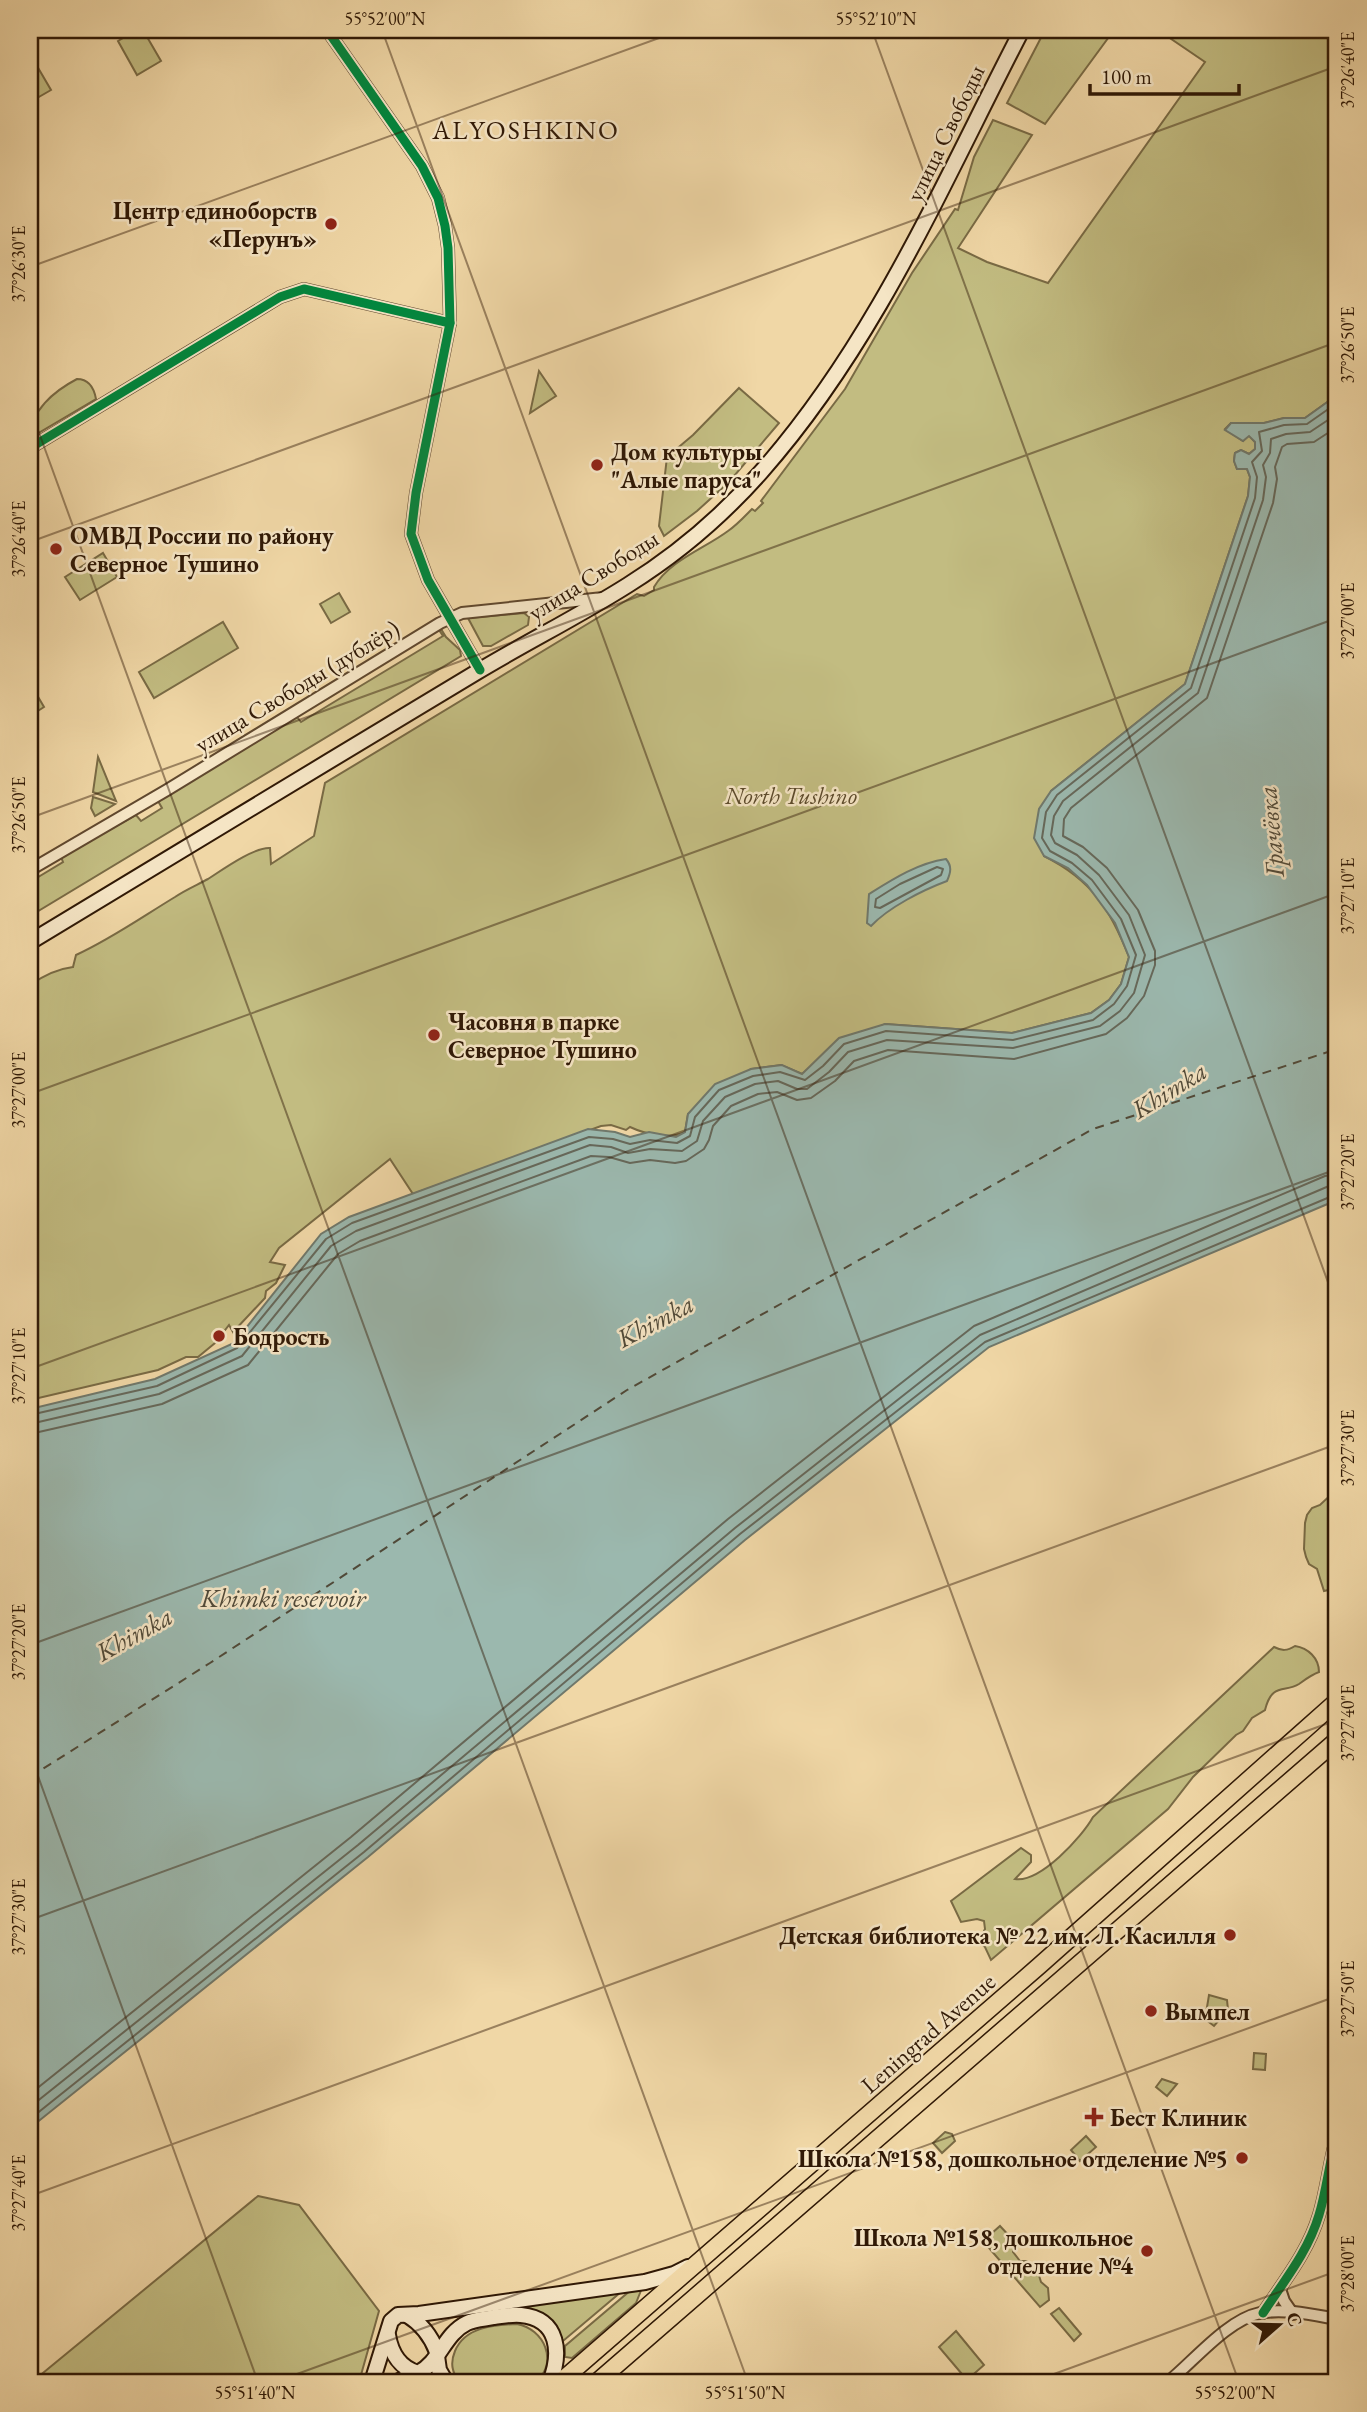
<svg xmlns="http://www.w3.org/2000/svg" width="1367" height="2412" font-family="'EB Garamond',serif">
<rect width="100%" height="100%" fill="#f0d7a6"/>
<filter id="stains"><feTurbulence type="fractalNoise" baseFrequency=".00286" numOctaves="4"/><feColorMatrix values="0 0 0 0 .2 0 0 0 0 .09 0 0 0 0 .02 0 0 0 .5 -.17"/></filter>
<radialGradient id="worn" r=".72"><stop offset=".6" stop-color="#630" stop-opacity="0"/><stop offset="1" stop-color="#630" stop-opacity=".3"/></radialGradient>
<g fill="#c2bc81" stroke="#796a44" stroke-width="2">
<path d="M137,30H143L161,61L137,75L118,41Z"/>
<path d="M1045,30H1114L1045,124L1007,103Z"/>
<path d="M1158,30H1337V381L1333,398L1305,418H1284L1264,423H1231L1225,429L1243,441L1249,435L1255,442V449L1249,454L1241,450L1235,453L1234,461L1237,469H1247L1250,477L1248,496L1185,684L1051,791L1044,856C1092,880 1110,909 1129,957L1121,984L1109,1000L1091,1013L1012,1033L885,1024L818,1061L802,1074L781,1065L751,1069L688,1114L685,1132C670,1140 645,1134 630,1127L626,1130L611,1125L601,1126L413,1194L390,1159L279,1248L270,1262L285,1265L276,1283L266,1291L265,1298L233,1332L229,1325L215,1343L198,1357H186L158,1370L30,1400V985C43,976 56,969 73,967L76,955C111,939 142,917 175,897C185,890 197,885 208,879C222,870 254,847 270,848L271,864L314,836L325,783L637,594L644,596L654,590V587C670,560 704,549 728,531C737,525 745,516 752,509L755,511L763,503L761,501L845,389L912,273L955,209L958,210L974,157L993,120L1032,135L958,248L987,262L1048,283L1205,62Z"/>
<path d="M30,54L51,90L30,102Z"/>
<path d="M539,371L556,396L530,413Z"/>
<path d="M77,379C89,379 94,388 96,399L30,438C30,411 54,391 77,379Z"/>
<path d="M739,388L779,423L729,482L697,511L664,536L659,526L667,457L693,435Z"/>
<path d="M103,553L117,577L80,600L65,577Z"/>
<path d="M339,593L350,612L331,623L320,604Z"/>
<path d="M524,613L529,617L528,625L491,646H483L468,618Z"/>
<path d="M223,622L238,648L154,698L139,672Z"/>
<path d="M441,629L446,637L460,650L461,656L30,916V882L63,862L61,857L136,815L141,821L162,808L158,801L297,717L301,722L443,636L439,630Z"/>
<path d="M37,695L44,707L30,716V700Z"/>
<path d="M98,757L116,801L93,792Z"/>
<path d="M93,797L115,804L95,816L91,808Z"/>
<path d="M1337,1489V1588L1324,1591L1317,1569L1309,1564L1306,1557L1304,1549L1305,1523L1307,1515L1312,1508L1320,1505Z"/>
<path d="M1295,1646C1308,1648 1319,1658 1319,1672C1311,1675 1306,1679 1299,1684C1285,1693 1272,1682 1265,1710L1252,1718L1243,1731L1236,1735L1193,1777L1168,1809L991,1960L985,1947L979,1942L985,1929L984,1921L977,1919L961,1922L951,1901L1021,1848L1031,1855V1862L1015,1879C1040,1883 1082,1837 1093,1817L1274,1647C1282,1651 1287,1651 1295,1646Z"/>
<path d="M1209,1995L1227,2000L1228,2010L1214,2026L1205,2019Z"/>
<path d="M1254,2053L1266,2054L1265,2070L1253,2069Z"/>
<path d="M1162,2079L1177,2084L1167,2096L1156,2087Z"/>
<path d="M945,2132L952,2134L955,2141L942,2153L933,2143Z"/>
<path d="M1086,2136L1096,2147L1080,2161L1071,2150Z"/>
<path d="M258,2196L299,2205L379,2311L359,2382H32Z"/>
<path d="M1000,2226L1014,2241L1013,2252L1020,2261H1026L1036,2266L1041,2282L1048,2288L1049,2300L1040,2307L983,2241Z"/>
<path d="M642,2288L636,2303L572,2358L565,2357V2346L631,2290Z"/>
<path d="M621,2292L563,2341L560,2335L535,2311L515,2306Z"/>
<path d="M1059,2308L1081,2334L1074,2341L1051,2314Z"/>
<path d="M517,2324C544,2329 559,2362 536,2382H459C452,2372 450,2363 455,2351C465,2327 493,2325 517,2324Z"/>
<path d="M956,2331L984,2365L967,2380L939,2347Z"/>
</g>
<g fill="#9bb8ae" stroke="#70786b" stroke-width="2">
<path d="M1337,381V1200L989,1347L745,1540L368,1857L30,2128V1409L155,1379L234,1343L321,1234L349,1217L588,1129L615,1132L630,1137L649,1132L676,1137L685,1132L688,1114L715,1084L751,1069L782,1065L802,1074L839,1038L885,1024L1012,1033L1091,1013L1109,1000L1121,984L1129,957L1115,923L1087,885L1068,868L1044,856L1034,838L1039,809L1051,791L1185,684L1248,496L1250,477L1247,469H1237L1234,461L1235,453L1241,450L1249,454L1255,449V442L1249,436L1243,441L1225,430L1231,423H1264L1284,418H1305L1333,398Z"/>
<path d="M946,859C952,866 951,872 947,881C923,890 889,907 871,926L867,923L869,894C893,879 918,863 946,859Z"/>
</g>
<g fill="none" stroke-linecap="round" stroke-linejoin="round">
<g stroke="#66685a" stroke-width="2">
<path d="M937,867L943,869L941,875L880,908L875,907L876,899L900,884Z"/>
<path d="M30,1415L157,1386L237,1348L326,1239L352,1223L589,1137L613,1139L630,1144L650,1140L677,1143L690,1136L695,1117L719,1090L753,1076L780,1072L805,1080L823,1066L844,1044L886,1031L1013,1040L1093,1020L1114,1004L1127,986L1136,955L1121,919L1092,880L1072,863L1050,851L1042,838L1046,812L1057,795L1191,688L1255,498L1257,477L1252,462L1262,451L1259,432L1284,425L1307,424L1337,403"/>
<path d="M30,1424L159,1394L242,1356L331,1246L356,1231L590,1145L611,1147L628,1153L650,1149L682,1151L697,1141L703,1121L725,1097L755,1084L778,1081L797,1089H807L829,1072L848,1052L887,1040L1013,1048L1100,1026L1120,1011L1134,993L1145,955L1129,915L1099,875L1077,855L1055,843L1051,835L1054,816L1063,801L1198,693L1263,500L1266,477L1263,465L1270,453L1271,439L1286,434L1310,432L1337,414"/>
<path d="M30,1434L162,1404L248,1365L338,1254L360,1241L591,1156L609,1157L630,1163L650,1160L675,1163L686,1161L704,1149L709,1140L713,1126L731,1106L758,1094L777,1092L797,1100L811,1098L835,1081L854,1061L888,1050L1014,1059L1106,1034L1127,1018L1144,996L1155,965V951L1138,910L1107,868L1083,847L1063,836L1064,819L1071,808L1207,698L1273,503L1277,479L1275,467L1282,447L1287,444L1314,442L1337,427"/>
<path d="M30,2094L351,1837L728,1519L974,1326L1325,1176L1337,1174"/>
<path d="M30,2107L358,1845L735,1528L980,1335L1329,1186L1337,1185"/>
<path d="M30,2119L364,1852L740,1534L985,1342L1337,1194"/>
</g>
<path stroke="#504938" stroke-width="2" stroke-dasharray="9 7" stroke-linecap="butt" d="M30,1777L210,1663L627,1390L1093,1129L1337,1049"/>
<g stroke="#60482e" stroke-width="14">
<g id="minor">
<path d="M327,30L422,166L438,198L445,226L448,248L450,323L416,493L411,534L428,580L480,670"/>
<path d="M30,448L280,297L304,289L450,323"/>
<path d="M30,870L167,790L440,623L462,613L472,612L603,598"/>
<path d="M1280,2289L1284,2301L1293,2314"/>
<path d="M1263,2313C1284,2281 1308,2252 1319,2215C1327,2189 1329,2162 1337,2136"/>
<path d="M1168,2382C1194,2361 1227,2320 1260,2313C1284,2308 1314,2315 1337,2319"/>
</g>
</g>
<g stroke="#301906" stroke-width="18">
<g id="secondary">
<path d="M30,942C179,851 328,762 477,672C527,642 579,616 628,585C676,555 723,515 761,472C876,342 943,182 1022,30"/>
<path d="M407,2315C422,2324 431,2336 437,2352"/>
<path d="M388,2335C391,2353 400,2368 418,2373C440,2362 444,2334 467,2323C475,2319 485,2319 494,2317C503,2316 512,2314 521,2315C560,2319 561,2354 550,2382"/>
<path d="M437,2356L439,2370L446,2382"/>
<path d="M372,2382L391,2321L398,2315L419,2314L645,2282L674,2274L688,2267"/>
<path d="M397,2382L415,2373"/>
</g>
</g>
<g stroke="#301906" stroke-width="19">
<g id="primary">
<path d="M560,2382L1039,1966L1337,1701"/>
<path d="M597,2382L1337,1740"/>
</g>
</g>
<use href="#minor" stroke="#f5e5c5" stroke-width="10"/>
<use href="#secondary" stroke="#f5e5c5" stroke-width="14"/>
<use href="#primary" stroke="#f0d7a6" stroke-width="16"/>
<g stroke="#f5e5c5" stroke-width="13">
<g id="cycleway">
<path d="M327,30L422,166L438,198L445,226L448,248L450,323L416,493L411,534L428,580L480,670"/>
<path d="M30,448L280,297L304,289L450,323"/>
<path d="M1263,2313C1284,2281 1308,2252 1319,2215C1327,2189 1329,2162 1337,2136"/>
</g>
</g>
<use href="#cycleway" stroke="#00873e" stroke-width="9"/>
</g>
<path fill="none" stroke="#301906" stroke-width="2" stroke-opacity="0.45" d="M382,30L1239,2382M872,30L1337,1307M30,267L681,30M30,408L748,2382M30,542L1337,66M30,818L1337,342M30,1094L1337,618M30,1369L1337,893M30,1645L1337,1169M30,1754L258,2382M30,1920L1337,1444M30,2196L1337,1720M275,2382L1337,1996M1032,2382L1337,2271"/>
<g fill="#8f2418" stroke="#f5e5c5" stroke-width="2.5">
<circle cx="331" cy="224" r="7"/>
<circle cx="597" cy="465" r="7"/>
<circle cx="56" cy="549" r="7"/>
<circle cx="434" cy="1035" r="7"/>
<circle cx="219" cy="1336" r="7"/>
<circle cx="1230" cy="1935" r="7"/>
<circle cx="1151" cy="2011" r="7"/>
<path d="M1090.5 2106.5h7v7h7v7h-7v7h-7v-7h-7v-7h7z"/>
<circle cx="1242" cy="2158" r="7"/>
<circle cx="1147" cy="2251" r="7"/>
</g>
<g text-anchor="middle" dominant-baseline="central" stroke-width="5" stroke-linejoin="round" paint-order="stroke">
<g font-size="24" fill="#301906" stroke="#f5e5c5">
<text transform="translate(945 133) rotate(-64)">улица Свободы</text>
<text transform="translate(593 575) rotate(-32)">улица Свободы</text>
<text transform="translate(297 686) rotate(-31)">улица Свободы (дублёр)</text>
<text transform="translate(928 2033) rotate(-41)">Leningrad Avenue</text>
</g>
<g font-size="24" font-weight="bold" fill="#301906" stroke="#f5e5c5" text-anchor="start">
<text x="317" y="210" text-anchor="end">Центр единоборств<tspan x="317" dy="28">«Перунъ»</tspan></text>
<text x="611" y="451">Дом культуры<tspan x="611" dy="28">"Алые паруса"</tspan></text>
<text x="70" y="535">ОМВД России по району<tspan x="70" dy="28">Северное Тушино</tspan></text>
<text x="448" y="1021">Часовня в парке<tspan x="448" dy="28">Северное Тушино</tspan></text>
<text x="233" y="1336">Бодрость</text>
<text x="1216" y="1935" text-anchor="end">Детская библиотека № 22 им. Л. Касилля</text>
<text x="1165" y="2011">Вымпел</text>
<text x="1110" y="2117">Бест Клиник</text>
<text x="1228" y="2158" text-anchor="end">Школа №158, дошкольное отделение №5</text>
<text x="1133" y="2237" text-anchor="end">Школа №158, дошкольное<tspan x="1133" dy="28">отделение №4</tspan></text>
</g>
<g font-size="24" font-style="italic" fill="#5c4a2b" stroke="#f5e5c5">
<text x="791" y="795">North Tushino</text>
</g>
<g font-size="26" letter-spacing="2" fill="#301906" stroke="#f5e5c5">
<text x="526" y="130">ALYOSHKINO</text>
</g>
<g font-size="26" font-style="italic" fill="#504938" stroke="#f5e5c5">
<text transform="translate(1271 832) rotate(-95)">Грачёвка</text>
<text transform="translate(1169 1090) rotate(-32)">Khimka</text>
<text transform="translate(655 1321) rotate(-28)">Khimka</text>
<text x="283" y="1598">Khimki reservoir</text>
<text transform="translate(134 1634) rotate(-29)">Khimka</text>
</g>
</g>
<rect width="1367" height="2412" fill="none" stroke="#f0d7a6" stroke-width="77"/>
<g transform="translate(1279 2325) rotate(70)" stroke="#f5e5c5" stroke-width="5" paint-order="stroke">
<path d="M0-5L12 26L0 18L-12 26Z" fill="#301906"/>
<text y="-10" font-size="19" font-weight="bold" text-anchor="middle" fill="#301906">С</text>
</g>
<path d="M1090 84v10h149v-10" fill="none" stroke="#301906" stroke-width="3.5"/>
<text x="1101" y="84" font-size="21" fill="#301906" stroke="#f5e5c5" stroke-width="5" paint-order="stroke">100 m</text>
<rect x="38" y="38" width="1290" height="2336" fill="none" stroke="#301906" stroke-width="2.5"/>
<g font-size="18" text-anchor="middle" fill="#301906">
<text x="385" y="25">55°52'00"N</text>
<text x="876" y="25">55°52'10"N</text>
<text transform="translate(1348 70) rotate(-90)" y="6">37°26'40"E</text>
<text transform="translate(19 264) rotate(-90)" y="6">37°26'30"E</text>
<text transform="translate(1348 345) rotate(-90)" y="6">37°26'50"E</text>
<text transform="translate(19 539) rotate(-90)" y="6">37°26'40"E</text>
<text transform="translate(1348 621) rotate(-90)" y="6">37°27'00"E</text>
<text transform="translate(19 815) rotate(-90)" y="6">37°26'50"E</text>
<text transform="translate(1348 896) rotate(-90)" y="6">37°27'10"E</text>
<text transform="translate(19 1090) rotate(-90)" y="6">37°27'00"E</text>
<text transform="translate(1348 1172) rotate(-90)" y="6">37°27'20"E</text>
<text transform="translate(19 1366) rotate(-90)" y="6">37°27'10"E</text>
<text transform="translate(1348 1448) rotate(-90)" y="6">37°27'30"E</text>
<text transform="translate(19 1642) rotate(-90)" y="6">37°27'20"E</text>
<text transform="translate(1348 1723) rotate(-90)" y="6">37°27'40"E</text>
<text transform="translate(19 1917) rotate(-90)" y="6">37°27'30"E</text>
<text transform="translate(1348 1999) rotate(-90)" y="6">37°27'50"E</text>
<text transform="translate(19 2193) rotate(-90)" y="6">37°27'40"E</text>
<text transform="translate(1348 2274) rotate(-90)" y="6">37°28'00"E</text>
<text x="255" y="2399">55°51'40"N</text>
<text x="745" y="2399">55°51'50"N</text>
<text x="1235" y="2399">55°52'00"N</text>
</g>
<rect width="100%" height="100%" filter="url(#stains)"/>
<rect width="100%" height="100%" fill="url(#worn)"/>
</svg>
